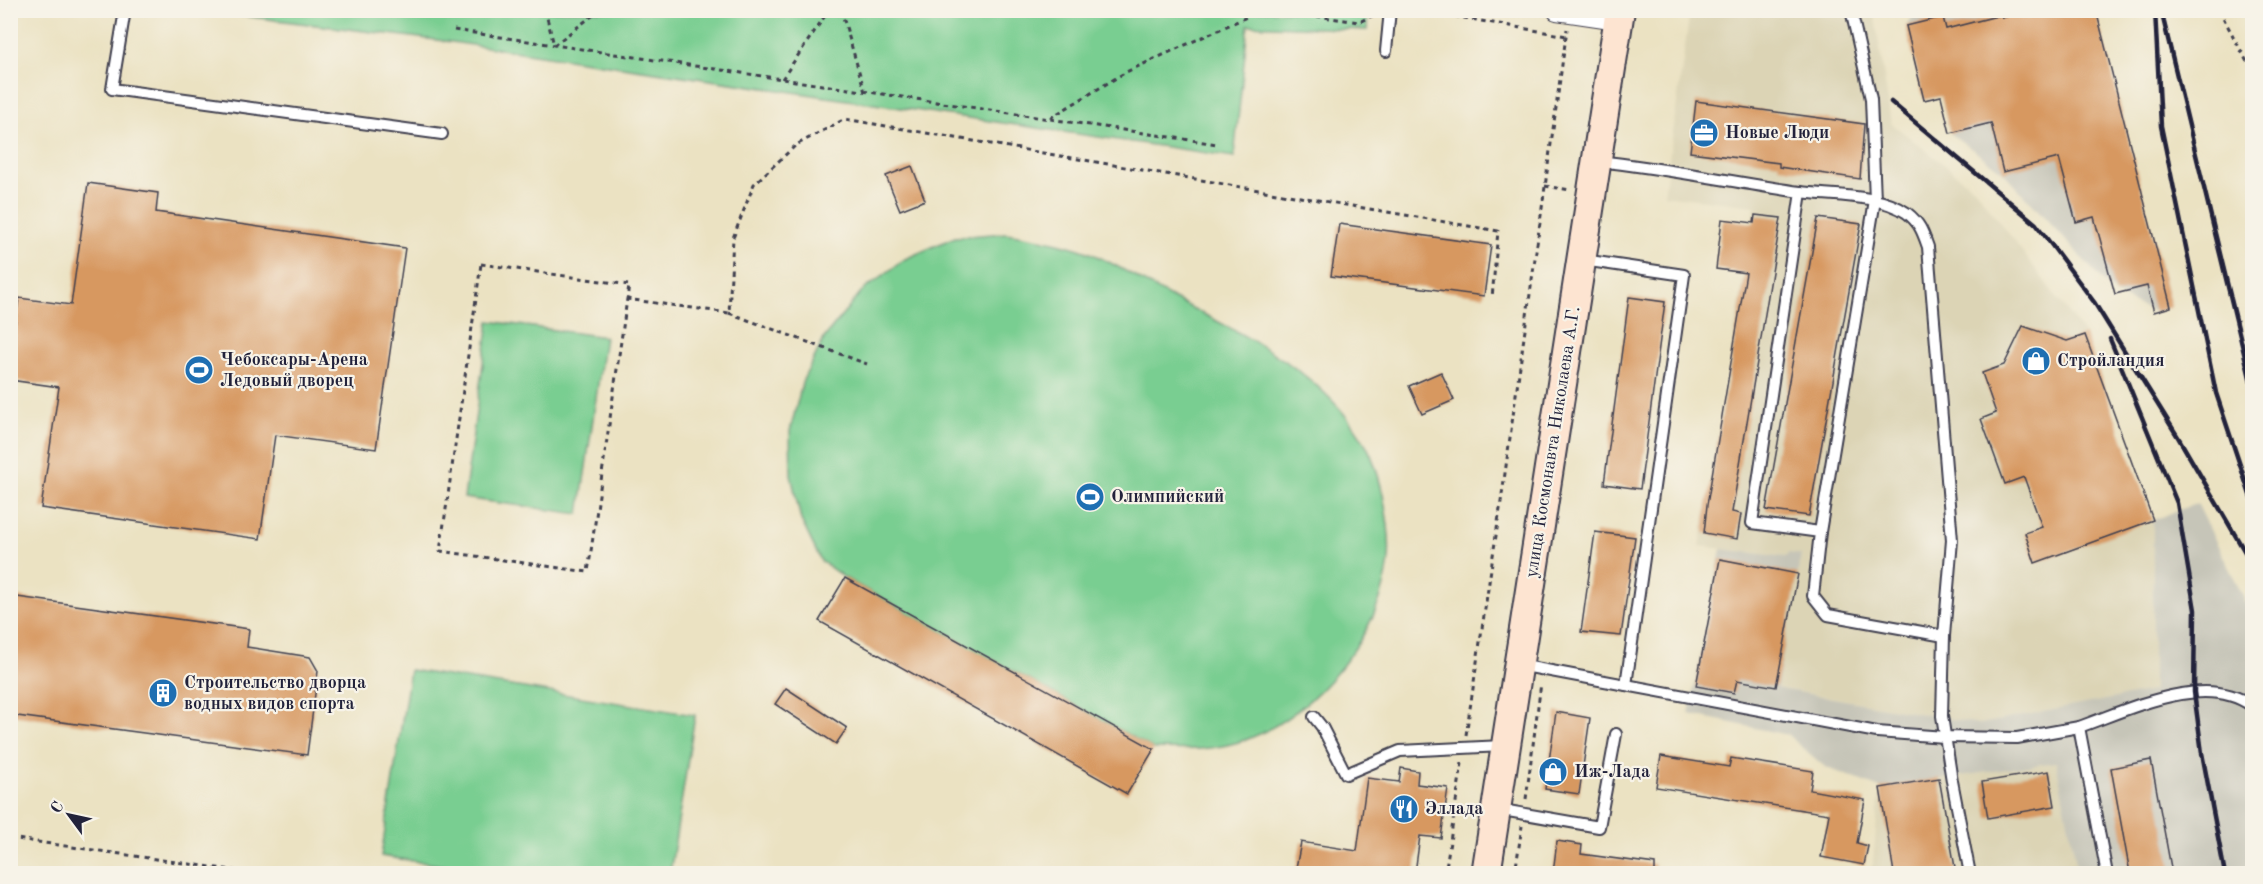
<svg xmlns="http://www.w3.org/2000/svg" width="2263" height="884" font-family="'Old Standard TT',serif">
<rect width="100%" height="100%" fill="#f7f3e8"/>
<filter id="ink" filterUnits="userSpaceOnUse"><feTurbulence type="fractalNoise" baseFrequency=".0167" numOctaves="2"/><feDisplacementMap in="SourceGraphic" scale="12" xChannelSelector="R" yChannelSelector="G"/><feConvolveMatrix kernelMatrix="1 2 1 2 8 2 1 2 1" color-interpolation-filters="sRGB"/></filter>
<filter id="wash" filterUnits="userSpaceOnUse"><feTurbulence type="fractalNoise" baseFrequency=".008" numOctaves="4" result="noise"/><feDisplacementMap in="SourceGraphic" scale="24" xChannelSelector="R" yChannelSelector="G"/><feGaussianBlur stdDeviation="1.35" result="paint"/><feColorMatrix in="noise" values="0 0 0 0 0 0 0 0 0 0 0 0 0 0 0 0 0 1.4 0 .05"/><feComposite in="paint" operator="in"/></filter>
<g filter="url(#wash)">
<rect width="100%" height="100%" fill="#ebe2c2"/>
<g fill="#dcd4b5">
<path d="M1690,11H1874L1891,123L1975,189L2085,335L2153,520V691L1980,724L1776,687L1801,556L1787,557L1700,546L1755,206L1664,195Z"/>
<path d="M2056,762L2078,873L1872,874L1880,788Z"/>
</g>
<g fill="#c6c5b8">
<path d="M1917,11H2096L2171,307L2154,312L2115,294L2003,172L1950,133L1941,96L1924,100L1906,26Z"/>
<path d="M2197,503L2252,615V873H2078L2056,762L1880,788L1825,767L1788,735L1689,714L1721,549L1786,557L1788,553L1801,555L1777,688L1980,724L2153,691V520Z"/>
</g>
<g fill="#79ce91" stroke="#4e7866" stroke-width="1.5">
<path d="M204,11H1368L1367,30L1248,25L1234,157L452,42Z"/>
<path d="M1006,233C1032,237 1060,242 1085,251C1112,261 1143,282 1169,296C1242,335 1318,367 1363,440C1373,455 1379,477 1383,495C1387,515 1391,537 1389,558C1383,632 1316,713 1248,739C1214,751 1189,750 1154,749L845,578L821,561L801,520L791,475L790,431L803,380L825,337L861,292L905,259L955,237Z"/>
<path d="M489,321L605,337L579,514L464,498Z"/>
<path d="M410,670L695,715L670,873H492L381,856Z"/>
</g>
<g id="blocks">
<g fill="#d79860">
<path d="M2029,10H2096L2171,307L2154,312L2147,286L2115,294L2094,217L2076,222L2059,158L2003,172L1991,123L1950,133L1941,96L1924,100L1906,26L1943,17L1946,29L2001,15L2002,18Z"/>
<path d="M1696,101L1864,124L1860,179L1779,167V163L1690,152Z"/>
<path d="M912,166L925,200L900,210L886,176Z"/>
<path d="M88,183L158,193L156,212L405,248L376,449L275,435L260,539L41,508L59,387L10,380V359L19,298L71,305Z"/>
<path d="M1755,215L1781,218L1732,512L1741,514L1737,539L1704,533L1707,505L1746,273L1716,269L1722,219L1754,223Z"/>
<path d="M1818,218L1861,224L1809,516L1766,510Z"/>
<path d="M1339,224L1491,245L1484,296L1331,276Z"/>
<path d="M1629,297L1665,302L1640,489L1604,484Z"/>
<path d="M2023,326L2067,341L2085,335L2153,520L2035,563L2025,533L2042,527L2024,477L2005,484L1981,419L1996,413L1982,373L2004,365Z"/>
<path d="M1441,372L1454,400L1422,414L1409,386Z"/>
<path d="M1595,532L1635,537L1621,636L1581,632Z"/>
<path d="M1720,559L1798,574L1776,687L1737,680L1734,693L1696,686Z"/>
<path d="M845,578L1154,749L1127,794L819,621Z"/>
<path d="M10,596L249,629L247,647L310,657L318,671L307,755L10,715Z"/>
<path d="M786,688L847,728L836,744L775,704Z"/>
<path d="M1556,712L1590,718L1579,794L1545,789Z"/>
<path d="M1661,756L1729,767L1731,758L1813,771L1810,790L1865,800L1857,843L1868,846L1864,865L1821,857L1829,814L1656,787Z"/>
<path d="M2151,760L2172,873H2130L2111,768Z"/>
<path d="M1401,768L1418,771L1417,784L1448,788L1441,838L1420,836L1415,873H1295L1301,842L1357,851L1367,778L1399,782Z"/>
<path d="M2049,771L2055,806L1988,818L1982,782Z"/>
<path d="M1939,778L1956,873H1894L1880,788Z"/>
<path d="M1557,841L1582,845L1581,854L1655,864V873H1553Z"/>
</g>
</g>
</g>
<g filter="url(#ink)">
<use href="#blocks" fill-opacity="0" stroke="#403f4f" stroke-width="1.5"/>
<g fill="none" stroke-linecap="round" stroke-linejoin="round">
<g stroke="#403f4f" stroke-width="14">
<g id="lane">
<path d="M125,10L112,89L442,134"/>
<path d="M1386,51L1390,10"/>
<path d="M1597,161C1665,168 1732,182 1800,192C1832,196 1880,194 1907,213C1920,223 1923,233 1928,247L1952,540L1944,636L1942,716L1952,781L1970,874"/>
<path d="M1801,192L1752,523L1820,532L1813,596L1828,615L1944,636"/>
<path d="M1583,260L1684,275L1626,685"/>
<path d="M1820,532L1875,200L1871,99L1851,10"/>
<path d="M1519,665L1877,732L1945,737L2017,738L2079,727L2107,874"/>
<path d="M1314,717L1322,727L1346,774L1400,751L1503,746"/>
<path d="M2079,727C2128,710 2205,671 2252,706"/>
<path d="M1497,809L1599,827L1616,734"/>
</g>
</g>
<g stroke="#403f4f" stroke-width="22">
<path id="street" d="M1557,10L1618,19"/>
</g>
<g stroke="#403f4f" stroke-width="32">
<path id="secondary" d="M1486,874L1620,10"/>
</g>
<g stroke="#403f4f" stroke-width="3" stroke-dasharray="4.5 4.5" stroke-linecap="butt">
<path d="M545,10L554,45L600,10"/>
<path d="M841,10L865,92"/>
<path d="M1272,10L1359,22L1376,14"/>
<path d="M1410,10L1459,17L1567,36"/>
<path d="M2219,10L2252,71"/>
<path d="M454,30L1217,144"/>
<path d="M782,79L829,10"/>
<path d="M1050,118L1126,72L1262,10"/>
<path d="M1545,186L1570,190"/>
<path d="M481,264L629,285L588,572L440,551Z"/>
<path d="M626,299L729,313L733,238L754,184L796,145L845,119L1498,231L1492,298"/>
<path d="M729,313L867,364"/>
<path d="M10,315H13"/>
<path d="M1466,735L1500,509L1567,29"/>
<path d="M1526,799L1541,683"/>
<path d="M10,838L259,874"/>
<path d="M1445,874L1462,763"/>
<path d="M1515,874L1522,826"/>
</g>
<use href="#lane" stroke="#fff" stroke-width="10"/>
<use href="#street" stroke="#fff" stroke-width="20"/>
<use href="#secondary" stroke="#fde4d1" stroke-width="28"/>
<g stroke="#22223b" stroke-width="4.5">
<path d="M2155,10L2161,126L2216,393L2252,501"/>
<path d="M2161,10L2252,386"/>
<path d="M1891,102L2036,224L2094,302L2178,437L2252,564"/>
<path d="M2110,339L2177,503L2195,610L2194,692L2202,753L2225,874"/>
</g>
</g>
</g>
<defs>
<g id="office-disc" transform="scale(1.5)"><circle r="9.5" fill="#1f6fb2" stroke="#f7f3e8"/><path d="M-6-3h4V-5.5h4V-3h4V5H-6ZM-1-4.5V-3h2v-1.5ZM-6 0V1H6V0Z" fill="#fff"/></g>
<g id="shop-disc" transform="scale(1.5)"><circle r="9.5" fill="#1f6fb2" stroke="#f7f3e8"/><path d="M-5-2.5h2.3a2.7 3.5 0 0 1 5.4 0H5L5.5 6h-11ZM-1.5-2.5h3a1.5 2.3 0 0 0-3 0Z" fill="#fff"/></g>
<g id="stadium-disc" transform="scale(1.5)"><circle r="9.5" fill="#1f6fb2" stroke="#f7f3e8"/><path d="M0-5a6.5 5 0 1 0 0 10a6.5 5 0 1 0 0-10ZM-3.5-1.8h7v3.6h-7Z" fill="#fff"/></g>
<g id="building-disc" transform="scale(1.5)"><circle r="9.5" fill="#1f6fb2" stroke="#f7f3e8"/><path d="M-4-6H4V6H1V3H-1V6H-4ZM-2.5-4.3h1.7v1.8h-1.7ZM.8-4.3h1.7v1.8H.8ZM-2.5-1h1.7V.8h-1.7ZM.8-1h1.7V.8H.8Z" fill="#fff"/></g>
<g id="restaurant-disc" transform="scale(1.5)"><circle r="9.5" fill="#1f6fb2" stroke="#f7f3e8"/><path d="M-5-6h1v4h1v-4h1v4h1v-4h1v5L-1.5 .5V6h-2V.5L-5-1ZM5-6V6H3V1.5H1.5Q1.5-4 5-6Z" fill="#fff"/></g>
</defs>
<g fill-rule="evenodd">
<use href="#office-disc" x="1704" y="133"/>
<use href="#shop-disc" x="2036" y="361"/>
<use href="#stadium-disc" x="199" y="370"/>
<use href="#stadium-disc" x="1090" y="497"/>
<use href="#building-disc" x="163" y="693"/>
<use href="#shop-disc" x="1553" y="772"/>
<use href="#restaurant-disc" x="1404" y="809"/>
</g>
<g text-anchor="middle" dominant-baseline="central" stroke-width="4.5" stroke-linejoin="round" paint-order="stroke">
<g font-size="18" font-weight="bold" fill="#22223b" stroke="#f7f3e8" text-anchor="start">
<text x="1725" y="133">Новые Люди</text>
<text x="220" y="360">Чебоксары-Арена<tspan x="220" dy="21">Ледовый дворец</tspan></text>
<text x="2057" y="361">Стройландия</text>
<text x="1111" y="497">Олимпийский</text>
<text x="184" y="683">Строительство дворца<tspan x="184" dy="21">водных видов спорта</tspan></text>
<text x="1574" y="772">Иж-Лада</text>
<text x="1425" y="809">Эллада</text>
</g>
<g font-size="18" fill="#22223b" stroke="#f7f3e8">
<text transform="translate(1553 442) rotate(-81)">улица Космонавта Николаева А.Г.</text>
</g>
</g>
<rect width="2263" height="884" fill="none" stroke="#f7f3e8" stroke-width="36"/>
<g transform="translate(69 815) rotate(303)" stroke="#f7f3e8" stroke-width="4.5" paint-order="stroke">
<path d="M0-4.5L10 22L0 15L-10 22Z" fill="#22223b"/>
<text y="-9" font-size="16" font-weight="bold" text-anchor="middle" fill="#22223b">С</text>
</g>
</svg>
